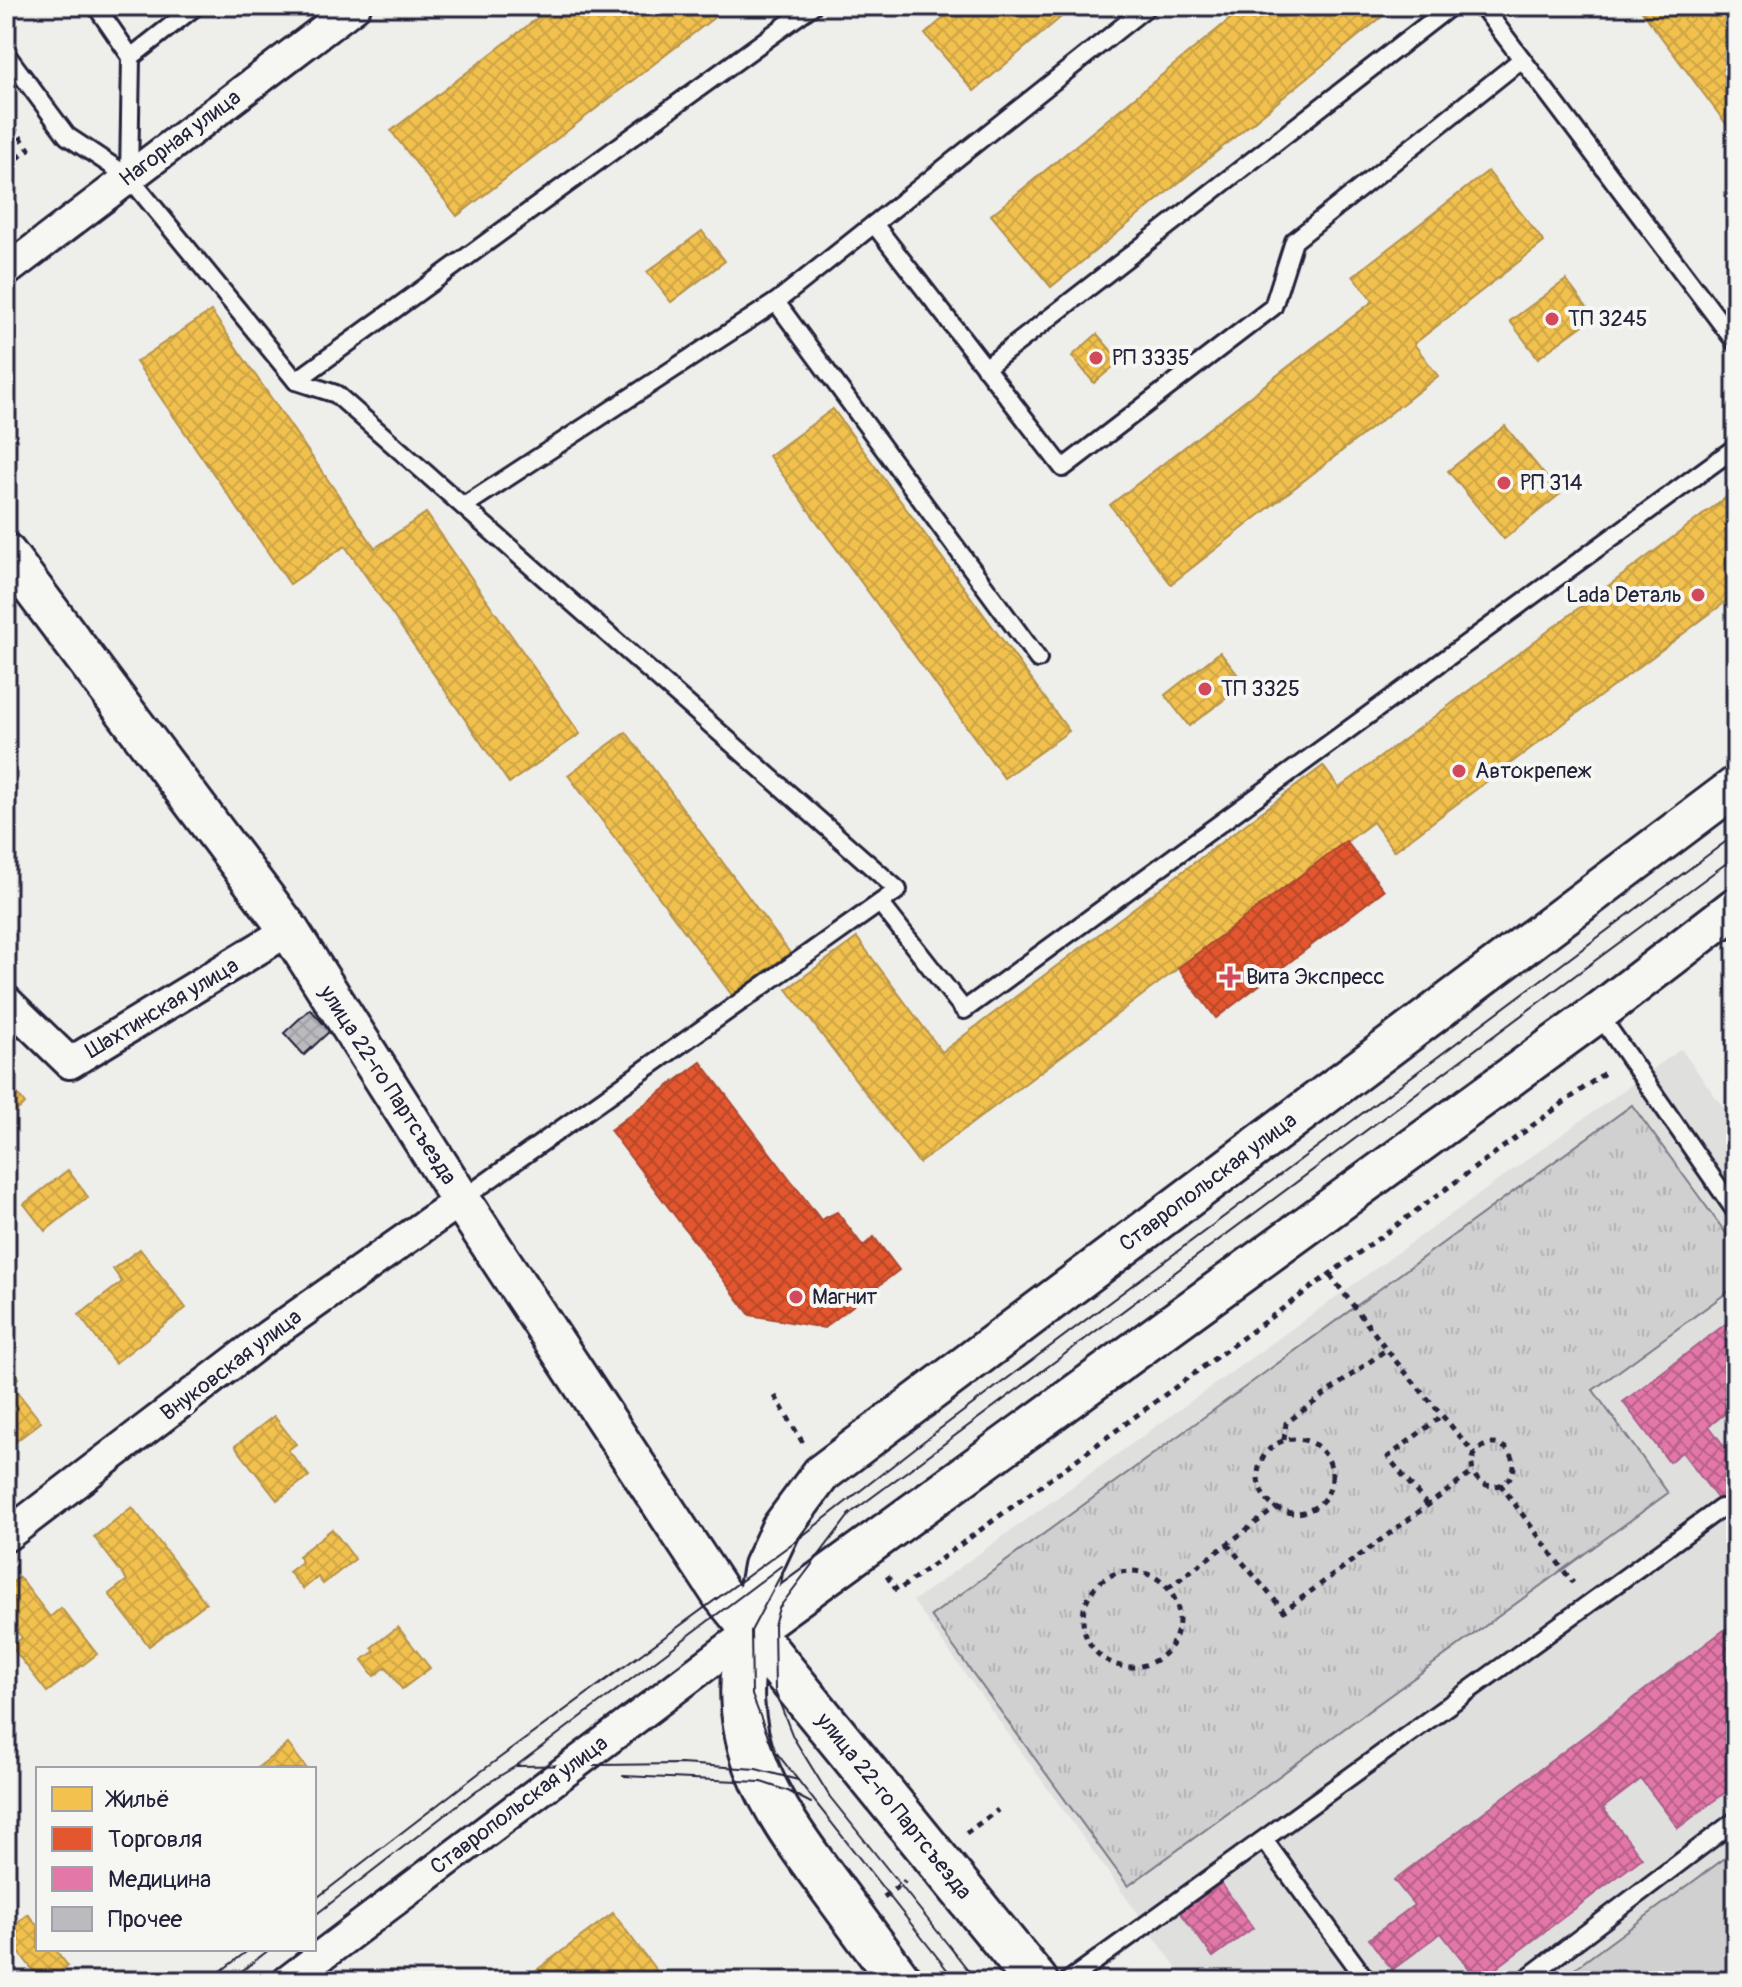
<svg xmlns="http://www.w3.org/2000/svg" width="1742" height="1987" font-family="Pangolin,sans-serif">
<defs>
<pattern id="grass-tufts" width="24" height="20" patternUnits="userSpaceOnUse" patternTransform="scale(2)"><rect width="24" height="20" fill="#d0d0d1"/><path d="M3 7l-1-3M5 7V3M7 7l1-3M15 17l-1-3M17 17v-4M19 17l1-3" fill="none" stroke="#b2b2b4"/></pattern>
<pattern id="homes-cross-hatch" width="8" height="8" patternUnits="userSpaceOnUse" patternTransform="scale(2)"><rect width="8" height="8" fill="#f2c14e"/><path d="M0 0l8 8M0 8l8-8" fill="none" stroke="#cfa645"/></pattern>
<pattern id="shops-cross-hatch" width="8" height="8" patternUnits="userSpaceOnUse" patternTransform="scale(2)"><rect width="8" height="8" fill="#e4572e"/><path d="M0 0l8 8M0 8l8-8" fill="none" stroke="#b84828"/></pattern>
<pattern id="health-cross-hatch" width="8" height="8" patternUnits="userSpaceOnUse" patternTransform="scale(2)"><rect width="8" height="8" fill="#e377a8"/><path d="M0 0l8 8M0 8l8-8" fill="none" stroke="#b8618a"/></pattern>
<pattern id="building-cross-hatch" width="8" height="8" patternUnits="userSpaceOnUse" patternTransform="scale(2)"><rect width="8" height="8" fill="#bbbbbf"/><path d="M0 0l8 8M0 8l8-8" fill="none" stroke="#a0a0a5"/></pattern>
</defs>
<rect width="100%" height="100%" fill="#eeeeeb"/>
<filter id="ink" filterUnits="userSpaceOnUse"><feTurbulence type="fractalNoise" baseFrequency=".0125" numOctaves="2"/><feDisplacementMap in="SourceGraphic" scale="16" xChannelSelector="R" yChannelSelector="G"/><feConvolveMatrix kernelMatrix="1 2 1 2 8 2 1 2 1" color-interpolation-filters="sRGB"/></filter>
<g filter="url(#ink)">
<path fill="#dfdfde" d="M1681,1049L1736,1125V1981H1186L913,1601Z"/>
<path fill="url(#grass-tufts)" stroke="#797986" stroke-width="2" d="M1632,1105L1736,1247V1286L1593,1390L1668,1493L1128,1886L931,1616Z"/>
<path fill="#d0d0d1" stroke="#797986" stroke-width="2" d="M1736,1850V1981H1558Z"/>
<g fill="url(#homes-cross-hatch)" stroke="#b49148" stroke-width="2">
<path d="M553,6H729L457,216L391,131Z"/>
<path d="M957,6H1074L974,91L925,34Z"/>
<path d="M1246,6H1395L1051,287L991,215Z"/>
<path d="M1638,6H1736V137Z"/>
<path d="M1488,171L1544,242L1414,344L1438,376L1171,584L1110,505L1373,301L1353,276Z"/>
<path d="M702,231L725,261L671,302L647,272Z"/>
<path d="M1566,280L1594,317L1538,358L1510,321Z"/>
<path d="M211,311L375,548L426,513L580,734L509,783L345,546L290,584L136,362Z"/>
<path d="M1097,334L1120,361L1094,383L1072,356Z"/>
<path d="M833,409L1069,731L1004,778L769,456Z"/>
<path d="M1505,426L1560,494L1504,539L1448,471Z"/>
<path d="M1736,490V594L1394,851L1373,822L919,1163L787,989L857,938L942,1052L1323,766L1339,788Z"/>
<path d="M1220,652L1245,684L1189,726L1165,695Z"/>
<path d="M626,732L790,953L732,995L568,775Z"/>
<path d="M6,1079L25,1104L6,1119Z"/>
<path d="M68,1170L88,1197L45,1231L24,1204Z"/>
<path d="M140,1249L186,1308L115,1363L79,1315L122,1282L113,1269Z"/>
<path d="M6,1362L18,1378L11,1384L41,1422L6,1449Z"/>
<path d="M274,1416L296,1444L288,1450L309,1476L277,1500L235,1446Z"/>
<path d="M132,1507L206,1603L149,1646L109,1594L127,1580L94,1537Z"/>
<path d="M332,1529L355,1559L323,1584L318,1577L303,1589L289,1572L302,1562L298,1556Z"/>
<path d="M19,1577L50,1617L61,1608L97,1654L47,1692L11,1646L22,1638L6,1617V1588Z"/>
<path d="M398,1627L430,1668L402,1689L386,1667L374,1676L362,1660L375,1651L372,1647Z"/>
<path d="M288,1744L307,1769H256Z"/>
<path d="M613,1913L664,1981H522Z"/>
<path d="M28,1914L38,1927V1949H55L68,1966L49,1981H41L6,1935V1931Z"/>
</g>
<g fill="url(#shops-cross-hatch)" stroke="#aa4732" stroke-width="2">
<path d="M1346,841L1384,890L1216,1018L1178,968Z"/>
<path d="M701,1062L821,1220L837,1212L863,1246L874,1237L899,1270L824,1328L750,1315L610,1130Z"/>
</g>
<g fill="url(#health-cross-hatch)" stroke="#a95e87" stroke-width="2">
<path d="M1736,1316V1405L1709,1426L1736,1462V1523L1682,1452L1669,1462L1623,1402Z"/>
<path d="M1736,1621V1784L1678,1828L1641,1779L1603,1808L1642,1858L1479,1981L1441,1933L1392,1970L1369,1939L1414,1905L1394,1880Z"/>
<path d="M1219,1880L1253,1928L1213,1957L1178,1909Z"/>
</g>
<path fill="url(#building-cross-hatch)" stroke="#22223b" stroke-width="2" d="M310,1009L330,1031L304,1055L284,1033Z"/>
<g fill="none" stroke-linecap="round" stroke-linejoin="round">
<g stroke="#22223b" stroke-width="22">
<g id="service">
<path d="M96,6L131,57L129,177"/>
<path d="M1482,6L1736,343"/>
<path d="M6,54L67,136L129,177L296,381L812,6"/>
<path d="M131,57L196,6"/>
<path d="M874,224L1063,468L1273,307L1294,241L1522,59"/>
<path d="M776,302L1038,659"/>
<path d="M985,368L1451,6"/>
<path d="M296,381L336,394L898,890L461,1200"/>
<path d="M464,506L776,302L1148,6"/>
<path d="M880,903L964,1010L1736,447"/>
<path d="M1598,1013L1736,1212"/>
<path d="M1264,1840L1367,1981"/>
<path d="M1068,1981L1721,1508"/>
<path d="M1523,1981L1736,1820"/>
</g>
</g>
<g stroke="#22223b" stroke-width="36">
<g id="minor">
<path d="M6,271L355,6"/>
<path d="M6,1001L70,1063L289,930"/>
<path d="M6,1536L268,1336L461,1200"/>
<path d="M288,1981L751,1631"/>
</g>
</g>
<g stroke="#22223b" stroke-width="44">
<g id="tertiary">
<path d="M6,553L289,930L461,1200L721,1594L751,1631"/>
<path d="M751,1631L763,1566L781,1528L821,1474L1736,786"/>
<path d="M751,1631L1598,1013L1736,907"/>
</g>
</g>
<g stroke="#22223b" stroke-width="48">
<g id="secondary">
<path d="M751,1631L1036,1981"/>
<path d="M751,1631C722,1734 768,1803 827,1882C851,1915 876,1948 900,1981"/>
</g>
</g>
<g stroke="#22223b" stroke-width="5" stroke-dasharray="6 6" stroke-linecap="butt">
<path d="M6,117L29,149L6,168"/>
<path d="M1330,1275L1394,1359L1475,1454"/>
<path d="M775,1396L803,1443"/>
<circle cx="1295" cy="1476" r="37"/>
<path d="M1284,1440L1286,1423L1387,1349"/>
<circle cx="1493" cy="1465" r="21"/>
<path d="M1500,1484L1573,1583"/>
<path d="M1427,1505L1388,1457L1443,1415"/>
<path d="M1227,1544L1284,1611L1473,1472"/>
<circle cx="1131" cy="1619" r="48"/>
<path d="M887,1576L897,1591L1607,1071"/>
<path d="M1168,1588L1277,1507"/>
<path d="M966,1833L998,1810"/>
<path d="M884,1897L905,1881"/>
</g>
<use href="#service" stroke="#f6f6f2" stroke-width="16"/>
<use href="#minor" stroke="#f6f6f2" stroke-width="30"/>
<use href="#tertiary" stroke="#f6f6f2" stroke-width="38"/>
<use href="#secondary" stroke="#f6f6f2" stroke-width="42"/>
<g stroke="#22223b" stroke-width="2">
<path d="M850,1514L779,1608L774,1625L775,1691L793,1737L830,1797L977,1981"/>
<path d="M848,1515L1736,856"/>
<path d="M784,1569L751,1631L752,1695L772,1747L956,1981"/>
<path d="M516,1766L681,1764L756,1769L798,1780"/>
<path d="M623,1776L761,1782L788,1791L811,1803"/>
<path d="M314,1900L479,1773L801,1537L933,1434L1736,834"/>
<path d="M314,1916L477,1790L516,1766L781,1566"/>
<path d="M208,1981L250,1949"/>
<path d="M229,1981L270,1949"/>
</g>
</g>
</g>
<g fill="#d1495b" stroke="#f6f6f2" stroke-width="3">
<circle cx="1552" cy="319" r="8"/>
<circle cx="1096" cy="358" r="8"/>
<circle cx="1504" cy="483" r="8"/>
<circle cx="1698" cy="595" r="8"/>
<circle cx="1205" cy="689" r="8"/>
<circle cx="1459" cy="771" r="8"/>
<path d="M1226 965h8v8h8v8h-8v8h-8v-8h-8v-8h8z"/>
<circle cx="796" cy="1297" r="8"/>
</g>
<g text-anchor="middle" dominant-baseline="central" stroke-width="8" stroke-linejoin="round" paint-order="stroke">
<g font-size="22" fill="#22223b" stroke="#f6f6f2">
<text transform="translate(180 138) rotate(-37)">Нагорная улица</text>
<text transform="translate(162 1008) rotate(-31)">Шахтинская улица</text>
<text transform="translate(388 1085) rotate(57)">улица 22-го Партсъезда</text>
<text transform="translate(1208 1182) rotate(-37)">Ставропольская улица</text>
<text transform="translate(231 1365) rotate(-37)">Внуковская улица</text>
<text transform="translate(519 1805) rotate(-37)">Ставропольская улица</text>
<text transform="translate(894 1806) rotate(51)">улица 22-го Партсъезда</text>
</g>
<g font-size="22" fill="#22223b" stroke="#f6f6f2" text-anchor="start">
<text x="1568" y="319">ТП 3245</text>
<text x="1112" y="358">РП 3335</text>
<text x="1520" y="483">РП 314</text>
<text x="1682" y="595" text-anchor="end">Lada Dеталь</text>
<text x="1221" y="689">ТП 3325</text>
<text x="1475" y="771">Автокрепеж</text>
<text x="1246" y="977">Вита Экспресс</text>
<text x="812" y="1297">Магнит</text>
</g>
</g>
<rect width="1742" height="1987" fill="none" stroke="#f6f6f2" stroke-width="32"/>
<rect x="16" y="16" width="1710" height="1955" fill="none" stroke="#22223b" stroke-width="3" filter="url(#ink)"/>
<rect x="36" y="1767" width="280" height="184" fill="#f6f6f2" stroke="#a1a1a9" stroke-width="2"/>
<rect x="52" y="1787" width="40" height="24" fill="#f2c14e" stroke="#a1a1a9" stroke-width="2"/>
<text x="108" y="1807" font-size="24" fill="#22223b">Жильё</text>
<rect x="52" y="1827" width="40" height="24" fill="#e4572e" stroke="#a1a1a9" stroke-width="2"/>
<text x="108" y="1847" font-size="24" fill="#22223b">Торговля</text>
<rect x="52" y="1867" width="40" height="24" fill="#e377a8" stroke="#a1a1a9" stroke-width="2"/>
<text x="108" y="1887" font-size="24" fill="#22223b">Медицина</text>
<rect x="52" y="1907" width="40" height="24" fill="#bbbbbf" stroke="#a1a1a9" stroke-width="2"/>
<text x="108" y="1927" font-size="24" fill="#22223b">Прочее</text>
</svg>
